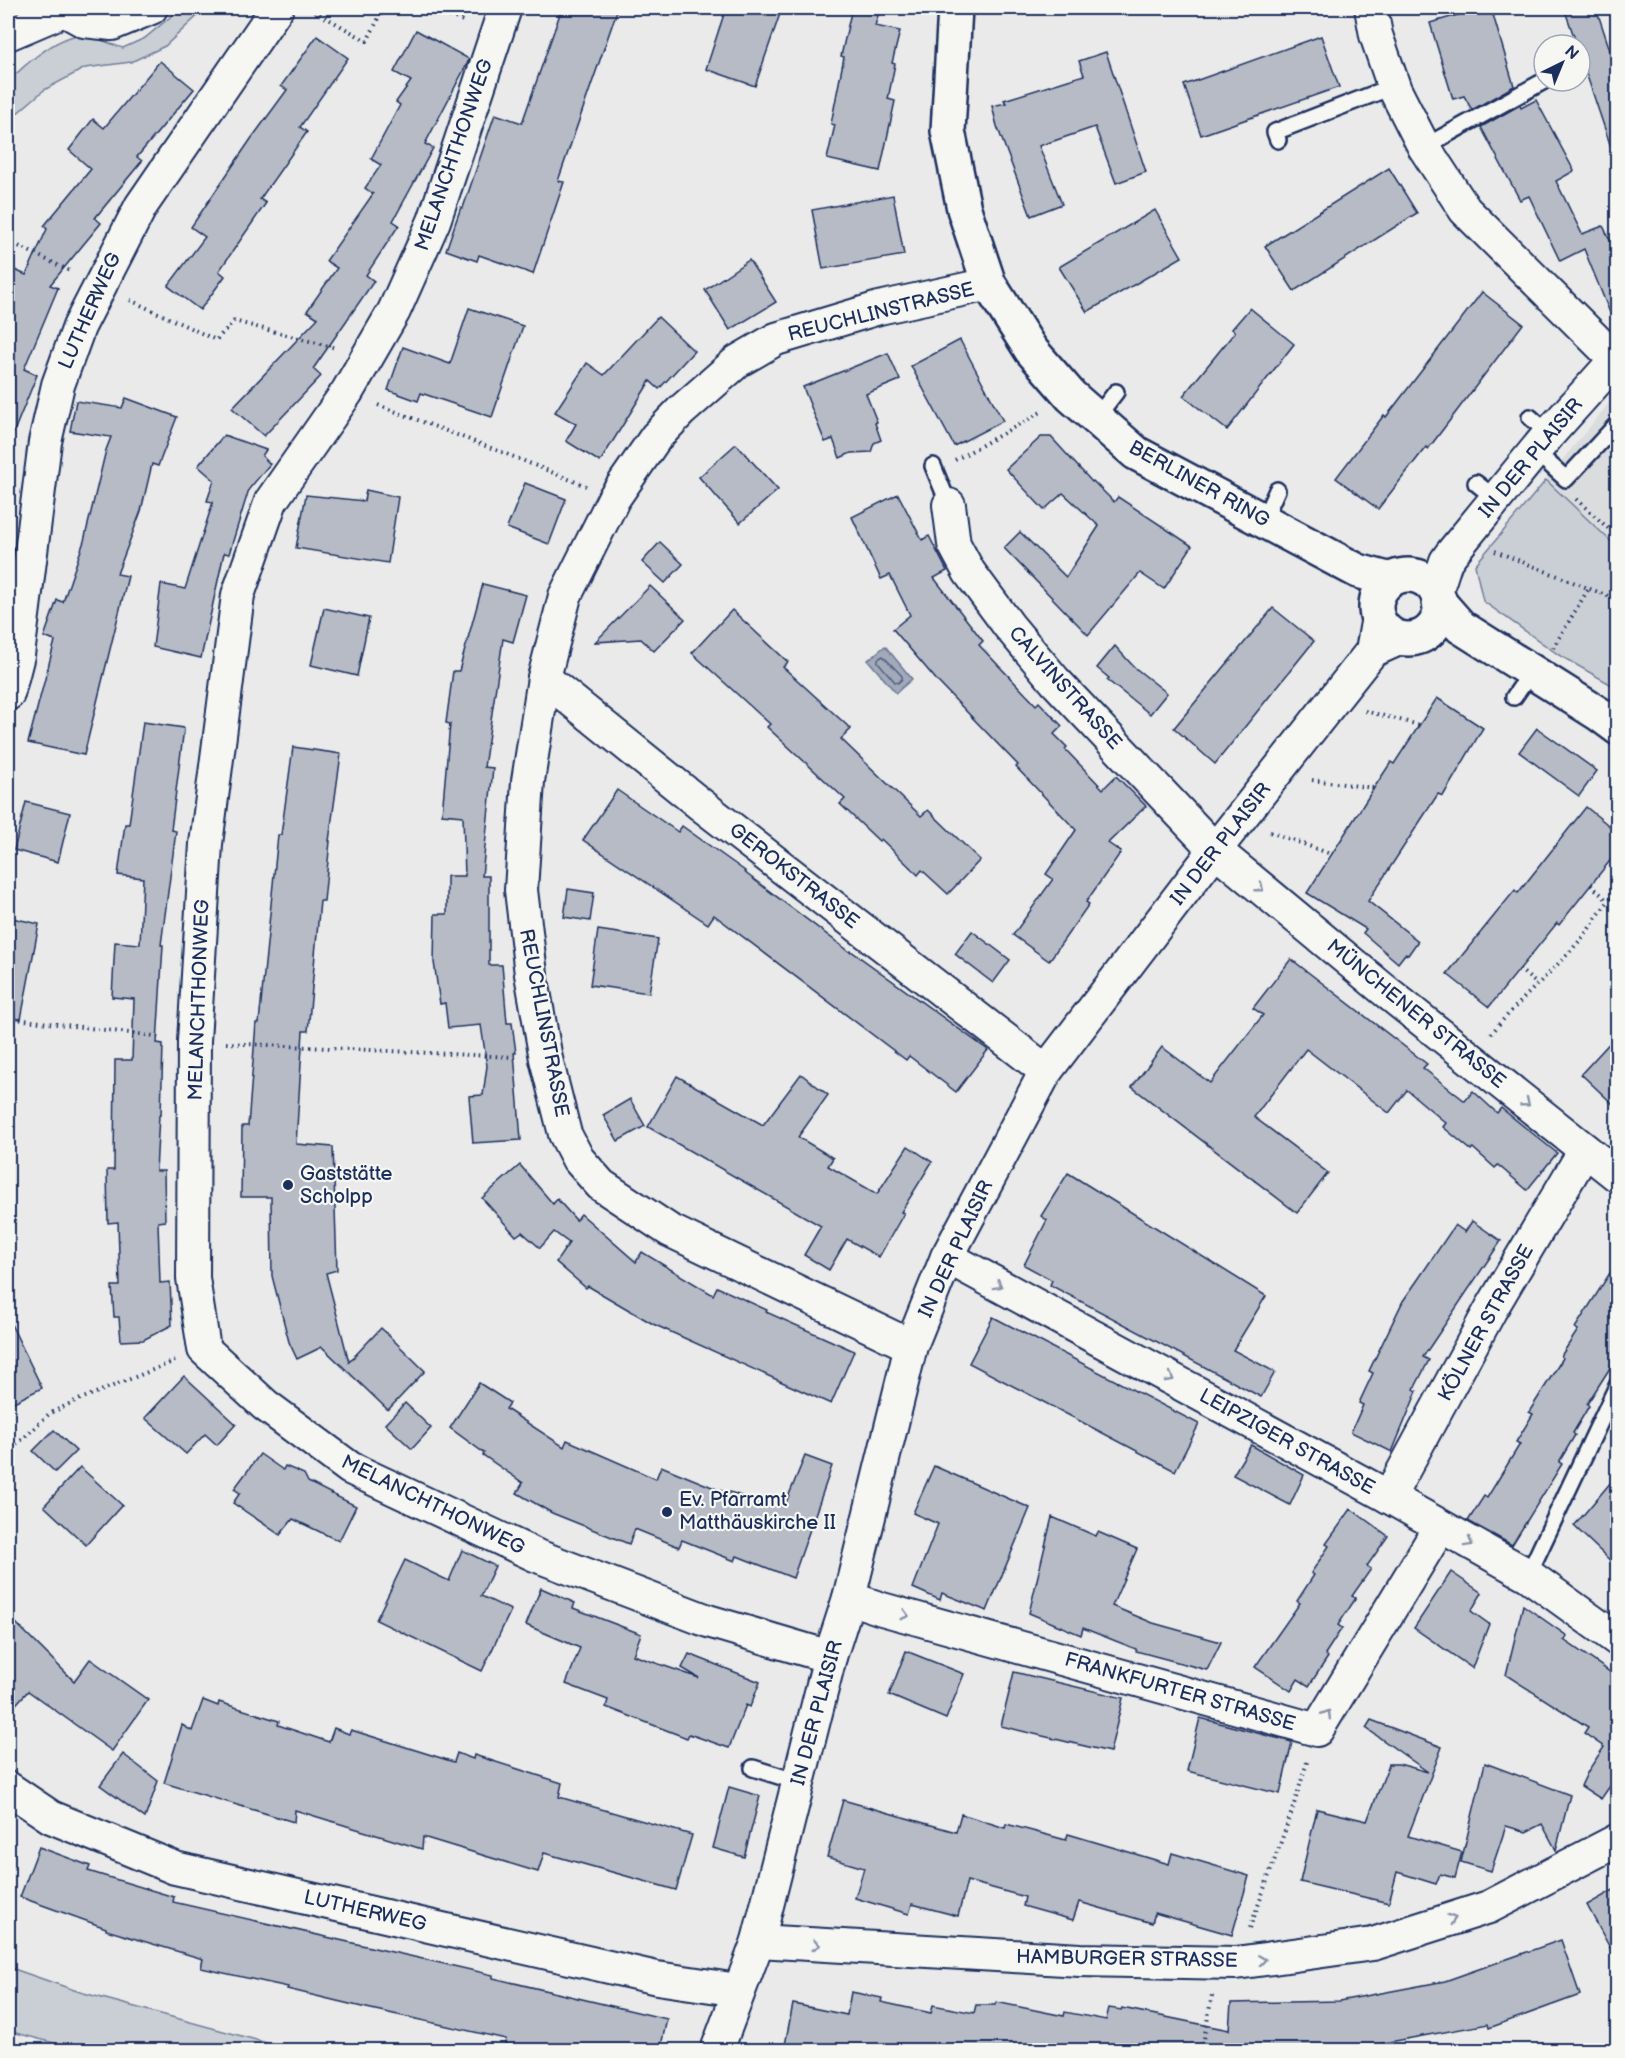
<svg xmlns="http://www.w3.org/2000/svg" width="1625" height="2058" font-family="'Balsamiq Sans',sans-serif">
<rect width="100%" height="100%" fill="#e9eae9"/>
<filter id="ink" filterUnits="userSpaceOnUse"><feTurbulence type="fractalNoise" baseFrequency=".0167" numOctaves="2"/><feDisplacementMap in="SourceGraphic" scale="12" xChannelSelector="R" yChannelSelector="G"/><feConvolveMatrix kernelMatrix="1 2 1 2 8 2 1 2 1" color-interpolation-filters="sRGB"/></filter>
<g filter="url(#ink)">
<path fill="#dadcde" d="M1617,394V688L1559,655L1483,601L1475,565Z"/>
<g fill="#caced5" stroke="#727e9a" stroke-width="1.5">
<path d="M181,8H206L165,46L131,62L85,68L44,90L8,121V82C24,65 54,39 78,35C87,33 112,45 123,48L145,38Z"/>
<path d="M1546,480L1617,547V688L1559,655L1483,601L1475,565Z"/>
<path d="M8,1967L80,1992L293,2050H81L8,2031Z"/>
</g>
<path fill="#a2aaba" stroke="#6c7995" stroke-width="1.5" d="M885,646L912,679L896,693L868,660Z"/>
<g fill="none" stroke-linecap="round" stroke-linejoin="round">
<path stroke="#516083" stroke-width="1.5" d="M883,656L902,676V679L898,683L895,682L878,662V659Z"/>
</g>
<g fill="#b6bbc6" stroke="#1b2f5e" stroke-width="1.5">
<path d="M562,8H618L558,181L564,182L533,274L479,255L477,261L446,250L461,207L463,208L495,114L522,123Z"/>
<path d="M726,8H782L755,86L706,69Z"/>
<path d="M852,8H880L875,26L900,31L892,63L895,64L888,99L895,101L880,171L827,159L835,125L831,124L844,57L841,56Z"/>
<path d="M1482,8H1491L1514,86L1472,110L1464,96L1453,99L1430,23Z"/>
<path d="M1564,8H1596L1617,71V153H1613L1580,55V45H1577Z"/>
<path d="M416,30L469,59L467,64L425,144L433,148L393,221L399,225L366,275L374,281L313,369L321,376L264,436L232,408L318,318L307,311L337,268L326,261L373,194L365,188L381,165L371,159L400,105L396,102L411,81L394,72Z"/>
<path d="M317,36L348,58L300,127L307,132L260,199L266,203L219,271L225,276L200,310L168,286L205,237L191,227L251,139L287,90L281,86Z"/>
<path d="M1321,36L1339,87L1201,135L1184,85Z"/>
<path d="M1106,52L1146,172L1116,183L1095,127L1039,146L1062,204L1031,216L997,126L992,106L1006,103L1004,100L1084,75L1079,61Z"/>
<path d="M160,61L194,89L137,157L142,161L95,218L101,223L50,285L58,288L24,369L37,375L8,446V267L26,275L47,229L44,226L91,169L69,150L93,119L104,128Z"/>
<path d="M1536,100L1574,171L1556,181L1582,234L1603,226L1617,254V330L1584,249L1560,261L1529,196L1520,200L1481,127L1520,105L1521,108Z"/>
<path d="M1389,168L1417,213L1294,291L1265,246Z"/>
<path d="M893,195L904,255L823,269L812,210Z"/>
<path d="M1155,210L1182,257L1087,312L1059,267Z"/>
<path d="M749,260L776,302L730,330L705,290Z"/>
<path d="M1482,292L1523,324L1428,449L1426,447L1378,509L1336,478L1384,415L1386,417Z"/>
<path d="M469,308L523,326L492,417L421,393L418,401L388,390L403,347L450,364Z"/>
<path d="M1250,308L1294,344L1227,430L1183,396L1235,332L1232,329Z"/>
<path d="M658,317L694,351L659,389L650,381L600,462L566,441L576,424L555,412L587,363L604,375Z"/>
<path d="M960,340L1003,421L954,446L911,366Z"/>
<path d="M888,353L900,380L866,394L877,422L875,423L881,440L874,443L871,452L851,453L840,458L833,439L825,442L803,387Z"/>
<path d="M126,398L177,417L158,466L152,464L141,511L117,574L128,576L84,755L28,743L55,641L44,637L57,600L63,602L84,541L106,450L111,437L70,431L76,401L122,408Z"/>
<path d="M224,435L266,450L262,456L270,464L249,489L229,554L224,553L201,658L153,647L161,584L185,589L213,502L207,501L214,480L198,466Z"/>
<path d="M1041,437H1051L1092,482L1093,481L1114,502L1118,497L1192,546L1164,589L1140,573L1088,635L1004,548L1020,532L1066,577L1099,526L1063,493L1044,510L1006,469Z"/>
<path d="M736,444L778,490L740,523L699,477Z"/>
<path d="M525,483L566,499L549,544L507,528Z"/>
<path d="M366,490L398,497L388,563L296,548L306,495L364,501Z"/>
<path d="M898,494L922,540L929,536L947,571L934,578L983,641L979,645L1036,705L1039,702L1062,726L1054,734L1067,747L1065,749L1103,789L1116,776L1146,806L1108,843L1121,852L1086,902L1089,904L1049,961L1013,935L1053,879L1046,874L1076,830L1016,767L1018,765L939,683L893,629L910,615L890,575L881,579L852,517Z"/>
<path d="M660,542L683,564L665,583L642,562Z"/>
<path d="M483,584L526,595L513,642L503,639L484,767L493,768L482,876H489V965H502L507,1023H512L516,1053H514L521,1140L473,1143L469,1096L483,1095L487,1066L481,1025L448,1028L445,1003L440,1004L434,962L435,914H447V876H465L463,816L442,814L450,724L446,723L453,671H459Z"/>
<path d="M650,586L685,619L654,651L641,639L595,642Z"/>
<path d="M324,608L369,618L357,676L311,665Z"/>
<path d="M1273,608L1314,641L1215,764L1174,728Z"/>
<path d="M732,610L788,662L783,667L851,729L841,739L921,816L928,810L980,860L948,894L922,870L918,875L881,839L879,841L840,804L845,799L767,727L770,724L692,653Z"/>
<path d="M1115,646L1134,667L1167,693L1150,714L1107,680L1109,678L1097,668Z"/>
<path d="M1437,698L1483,728L1443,796L1438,794L1368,901L1418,941L1408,955L1405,954L1398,963L1363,933L1366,929L1307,893L1374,788L1391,762L1394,764Z"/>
<path d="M143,722L184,728L171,830L176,831L161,945H163L157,1043L163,1044L161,1115H159L156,1171H164L165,1221L158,1222L160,1283L170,1282L172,1325L143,1340L121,1341L119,1317H114L112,1286H120L118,1222L108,1223L107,1170H114L115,1060H132L134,999L112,997L115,942L140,944L143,878L118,875L125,824H129Z"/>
<path d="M1537,728L1597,771L1579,796L1519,752Z"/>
<path d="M293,747L341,754L329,841H330L324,901H320L308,1031H303L296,1144L333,1147L337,1270L326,1273L349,1362L381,1328L425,1371L388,1410L322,1347L297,1359L289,1342L272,1276L271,1197H241L242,1126H248L256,1023H259L278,835H281Z"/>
<path d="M617,790L678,832L682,826L745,871L744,872L850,952L851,951L988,1050L956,1092L909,1056L906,1060L714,915L708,924L583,840Z"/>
<path d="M26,802L70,813L58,862L14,850Z"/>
<path d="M1586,807L1617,832V852L1559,925L1557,923L1489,1007L1447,974L1515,890L1518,893Z"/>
<path d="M568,889L594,893L590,921L564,917Z"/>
<path d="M8,917L39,924L21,1019L8,1018Z"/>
<path d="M598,930L658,939L649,993L590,985Z"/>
<path d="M972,931L1010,960L993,983L955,954Z"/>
<path d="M1291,959L1427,1064L1423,1068L1465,1101L1473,1091L1497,1113L1501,1108L1557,1153L1527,1190L1498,1165L1495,1168L1473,1148L1471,1150L1443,1127L1446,1123L1407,1090L1389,1113L1306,1049L1254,1117L1328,1173L1297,1213L1132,1087L1162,1047L1210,1083L1263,1015L1253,1008Z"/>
<path d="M1617,1035V1108L1581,1074Z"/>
<path d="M801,1074L828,1095L798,1137L833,1158L828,1166L877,1194L908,1146L932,1162L901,1212L904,1213L879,1257L847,1239L829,1270L804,1255L821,1226L648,1127L677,1076L763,1125Z"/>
<path d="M630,1099L645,1126L618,1141L603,1115Z"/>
<path d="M520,1165L553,1204L557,1199L576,1220L581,1214L636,1262L642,1252L713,1295L717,1287L767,1310L766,1312L854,1351L831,1404L653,1324L588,1286L586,1288L556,1262L569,1243L554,1232L540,1248L522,1232L516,1236L482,1198Z"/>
<path d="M1068,1173L1266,1296L1233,1350L1275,1372L1261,1397L1050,1285L1052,1280L1024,1265L1047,1220L1041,1216Z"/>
<path d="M1472,1221L1501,1241L1423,1357L1429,1360L1414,1389L1417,1391L1392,1452L1351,1432L1363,1405L1359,1403L1373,1373L1369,1371L1403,1301L1417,1281L1455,1225L1465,1232Z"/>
<path d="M1617,1262V1357L1587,1404L1589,1406L1573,1433L1575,1435L1559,1462L1562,1464L1512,1545L1468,1521L1484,1496L1487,1498L1520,1444L1516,1442L1533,1414L1529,1412L1563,1358L1561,1356L1578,1330L1575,1328Z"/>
<path d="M993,1317L1199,1424L1175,1471L969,1363Z"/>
<path d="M8,1318L42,1388L8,1405Z"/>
<path d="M184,1376L236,1424L217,1445L205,1434L186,1454L145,1418Z"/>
<path d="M479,1383L510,1403L506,1409L564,1447L567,1440L656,1479L661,1466L729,1494L730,1492L757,1502L759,1497L784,1507L805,1456L832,1466L793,1578L737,1556L735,1561L682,1540L679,1547L635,1529L629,1544L552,1513L517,1493L523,1483L483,1455L484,1453L450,1428Z"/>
<path d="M405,1403L431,1428L412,1449L385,1424Z"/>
<path d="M54,1430L76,1451L55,1472L33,1451Z"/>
<path d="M1251,1445L1304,1475L1290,1505L1233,1475Z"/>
<path d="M260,1454L283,1470L285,1466L304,1474L308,1482L356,1506L339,1541L293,1519L280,1535L233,1503L240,1493L234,1489Z"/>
<path d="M934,1466L1030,1508L987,1611L942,1593L940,1600L913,1588L938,1524L913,1513Z"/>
<path d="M80,1467L122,1505L86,1545L44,1506Z"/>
<path d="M1617,1475V1567L1574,1526Z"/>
<path d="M1351,1509L1388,1536L1367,1566L1371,1569L1352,1596L1356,1598L1338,1625L1342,1628L1325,1654L1328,1657L1309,1686L1298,1679L1291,1691L1255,1667L1300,1603L1297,1601L1314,1575L1311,1573L1329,1546L1326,1544Z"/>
<path d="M1052,1517L1096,1536L1098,1532L1137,1549L1112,1606L1153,1623L1221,1642L1207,1670L1136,1651V1649L1083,1628L1081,1635L1029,1613Z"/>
<path d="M462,1550L495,1566L481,1596L511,1610L482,1671L376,1620L405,1560L449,1581Z"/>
<path d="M1451,1572L1482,1593L1471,1611L1489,1624L1472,1668L1414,1628Z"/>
<path d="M541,1588L575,1603L573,1608L641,1634L633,1655L699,1678L682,1668L689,1654L760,1682L750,1707L746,1705L729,1748L689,1734L687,1738L606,1707L608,1700L566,1684L580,1648L526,1625Z"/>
<path d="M1523,1605L1567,1636L1564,1640L1617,1677V1776L1601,1799L1581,1786L1588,1771L1604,1747L1584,1733L1588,1727L1506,1675Z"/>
<path d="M8,1615L74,1681L90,1659L148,1700L112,1751L28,1691L8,1713Z"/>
<path d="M906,1651L964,1674L946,1719L889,1695Z"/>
<path d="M1014,1672L1123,1698L1110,1752L1001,1726Z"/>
<path d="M203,1700L218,1706L219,1702L279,1721L278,1725L329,1742L334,1728L349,1734L351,1730L454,1762L457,1753L473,1759L474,1755L562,1783L559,1797L692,1835L676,1890L544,1853L538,1872L423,1837L422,1849L295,1810L294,1822L164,1783L182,1725L192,1731Z"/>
<path d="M1200,1718L1292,1742L1280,1794L1187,1771Z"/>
<path d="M1371,1720L1442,1747L1408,1836L1462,1852L1455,1878L1440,1874L1436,1884L1397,1872L1389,1903L1300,1882L1317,1809L1367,1821L1389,1764H1399L1428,1772L1366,1728Z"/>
<path d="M123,1754L158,1781L145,1818L100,1785Z"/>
<path d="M1485,1763L1570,1795L1556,1850L1542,1824L1526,1832L1506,1826L1491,1871L1461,1862Z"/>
<path d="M729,1787L760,1796L744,1857L713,1848Z"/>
<path d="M843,1800L956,1832L961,1814L1005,1828L1006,1824L1066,1840L1068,1834L1169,1864L1172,1853L1249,1876L1232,1935L1155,1913L1152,1923L1079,1902L1073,1920L1023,1906L1025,1897L967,1881L958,1916L912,1904L909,1914L855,1898L864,1868L827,1857Z"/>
<path d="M39,1847L90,1866L88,1871L174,1897L173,1902L493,1975V1978L667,2019L660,2050H530L505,2044L506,2039L362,2007L287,1989L288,1987L201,1968L203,1959L106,1930V1928L20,1897Z"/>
<path d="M1617,1888V1961L1587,1905Z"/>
<path d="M1561,1940L1580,1995L1489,2028L1488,2024L1346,2050H784L793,2004L847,2015L851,1992L882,1998L881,2002L931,2013L933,2005L974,2013L976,2005H995L996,2002L1064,2016L1065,2012L1106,2020L1109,2008L1122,2010V2008L1229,2030L1231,2003L1339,2001L1445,1981Z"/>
</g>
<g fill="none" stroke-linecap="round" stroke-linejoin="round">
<g stroke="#1b2f5e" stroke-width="20">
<g id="service">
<path d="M1278,140L1275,132L1394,86"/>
<path d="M1424,147L1544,81"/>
<path d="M1530,417L1549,434"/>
<path d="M1096,418L1116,392"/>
<path d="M1535,451L1566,479L1618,423"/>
<path d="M933,466L949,505"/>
<path d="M1476,483L1496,499"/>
<path d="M1263,521L1277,490"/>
<path d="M1514,697L1532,671"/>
<path d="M1528,1575L1618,1384"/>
<path d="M753,1768L798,1782"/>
</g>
</g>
<g stroke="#1b2f5e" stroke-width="36">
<g id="minor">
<path d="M505,8L434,221L394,311L347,392L271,501L238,595L206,844L194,1041L193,1278L204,1349L265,1405L350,1468L535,1555L708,1621L830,1657"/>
<path d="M1371,8L1376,35L1395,90L1424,147L1465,210L1615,359"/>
<path d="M64,10L84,21L112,24L151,8"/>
<path d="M8,34L69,8"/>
<path d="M949,505L954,544L969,572L1009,626L1055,681L1215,850L1383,989L1618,1176"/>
<path d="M1436,592L1446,561L1451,554L1549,434L1618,357"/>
<path d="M1372,651L1401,638"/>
<path d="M544,678L700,804L1046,1071"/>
<path d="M8,694L18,655L45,442L58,385L79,327L141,206L277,8"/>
<path d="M947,1257L1389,1497L1528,1575L1618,1640"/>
<path d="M911,1346L669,1230L601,1185L578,1159L565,1134L546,1059L531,974L521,890L528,781L544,678L565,596L614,498L656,437L681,411L738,361L776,339L879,308L989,284"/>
<path d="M1389,1497L1491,1309L1585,1150"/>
<path d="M849,1598L882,1609L1317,1730L1440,1527"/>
<path d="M8,1788L51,1817L175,1868L657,1978L738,1990"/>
<path d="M758,1941L1080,1960L1236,1963L1373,1944L1489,1907L1618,1840"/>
<path d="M717,2050L758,1941L830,1657L849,1598L911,1346L947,1257L1046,1071L1215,850L1372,651L1378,617"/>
</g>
</g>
<g stroke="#1b2f5e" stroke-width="38">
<g id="tertiary">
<path d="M955,8L948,131L964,209L989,284L1031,350L1071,396L1136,453L1358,571L1391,580"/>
<circle cx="1408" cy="607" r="32"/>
<path d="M1439,602L1461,627L1599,714L1618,728"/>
</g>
</g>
<g stroke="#1b2f5e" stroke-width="4" stroke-dasharray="1.5 4.5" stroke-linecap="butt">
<path d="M309,8L367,41L384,8"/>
<path d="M427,8L466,22"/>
<path d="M8,241L72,272"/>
<path d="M130,300L216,340L234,321L336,348"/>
<path d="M378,405L499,451L586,486"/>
<path d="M955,460L1043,411"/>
<path d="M1576,499L1618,537"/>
<path d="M1495,551L1618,600"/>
<path d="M1553,648L1589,588"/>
<path d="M1365,711L1419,725"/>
<path d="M1312,780L1374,788"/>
<path d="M1270,832L1331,854"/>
<path d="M1591,885L1608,901"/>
<path d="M1519,969L1537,984"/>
<path d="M8,1018L162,1037"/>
<path d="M1491,1034C1517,1002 1548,976 1575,946C1591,929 1601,907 1618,891"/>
<path d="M226,1043L512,1057"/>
<path d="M8,1453L49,1414L73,1402L175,1361"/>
<path d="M1250,1928L1291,1814L1308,1759"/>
<path d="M1202,2050L1212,1995"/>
</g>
<use href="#service" stroke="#f6f6f2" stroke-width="15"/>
<use href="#minor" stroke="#f6f6f2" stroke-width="32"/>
<use href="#tertiary" stroke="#f6f6f2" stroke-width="33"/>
</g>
<defs><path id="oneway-chevron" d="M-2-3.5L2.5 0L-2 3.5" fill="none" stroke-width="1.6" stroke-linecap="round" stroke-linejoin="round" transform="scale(1.5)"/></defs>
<g stroke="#8892a8">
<use href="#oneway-chevron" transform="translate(1260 888) rotate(39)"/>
<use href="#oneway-chevron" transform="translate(1526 1103) rotate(39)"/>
<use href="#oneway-chevron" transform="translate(998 1285) rotate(29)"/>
<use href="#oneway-chevron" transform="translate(1170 1378) rotate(29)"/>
<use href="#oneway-chevron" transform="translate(1469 1543) rotate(29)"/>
<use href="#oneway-chevron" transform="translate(905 1615) rotate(16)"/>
<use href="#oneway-chevron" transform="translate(1327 1714) rotate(-58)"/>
<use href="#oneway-chevron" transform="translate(1452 1919) rotate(-18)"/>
<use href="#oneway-chevron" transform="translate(816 1945) rotate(4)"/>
<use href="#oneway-chevron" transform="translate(1262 1960) rotate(-8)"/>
</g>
</g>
<g fill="#1b2f5e" stroke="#f6f6f2" stroke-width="2">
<circle cx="288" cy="1185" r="6"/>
<circle cx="667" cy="1512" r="6"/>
</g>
<g text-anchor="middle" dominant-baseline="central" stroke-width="4.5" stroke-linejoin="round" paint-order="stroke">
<g font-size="20" fill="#1b2f5e" stroke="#f6f6f2">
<text transform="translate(454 155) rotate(-71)">MELANCHTHONWEG</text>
<text transform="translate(90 311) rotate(-66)">LUTHERWEG</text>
<text transform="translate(881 312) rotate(-14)">REUCHLINSTRASSE</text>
<text transform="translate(1531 458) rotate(-50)">IN DER PLAISIR</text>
<text transform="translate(1199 484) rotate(29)">BERLINER RING</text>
<text transform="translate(1065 688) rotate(48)">CALVINSTRASSE</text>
<text transform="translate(1221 844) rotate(-52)">IN DER PLAISIR</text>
<text transform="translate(794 876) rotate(38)">GEROKSTRASSE</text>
<text transform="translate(199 1000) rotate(-88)">MELANCHTHONWEG</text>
<text transform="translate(1416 1014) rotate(39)">MÜNCHENER STRASSE</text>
<text transform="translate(544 1023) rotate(79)">REUCHLINSTRASSE</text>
<text transform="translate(956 1249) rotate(-65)">IN DER PLAISIR</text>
<text transform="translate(1486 1323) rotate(-61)">KÖLNER STRASSE</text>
<text transform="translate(1287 1442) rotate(29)">LEIPZIGER STRASSE</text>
<text transform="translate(433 1505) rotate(26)">MELANCHTHONWEG</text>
<text transform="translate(1180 1692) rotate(16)">FRANKFURTER STRASSE</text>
<text transform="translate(817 1713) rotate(-75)">IN DER PLAISIR</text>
<text transform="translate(365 1911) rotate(13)">LUTHERWEG</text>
<text transform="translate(1127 1959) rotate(1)">HAMBURGER STRASSE</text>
</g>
<g font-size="20" fill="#1b2f5e" stroke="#f6f6f2" text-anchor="start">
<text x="300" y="1174">Gaststätte<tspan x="300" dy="23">Scholpp</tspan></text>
<text x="679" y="1500">Ev. Pfarramt<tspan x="679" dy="23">Matthäuskirche II</tspan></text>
</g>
</g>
<rect width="1625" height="2058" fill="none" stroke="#f6f6f2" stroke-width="30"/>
<rect x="15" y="15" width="1595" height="2028" fill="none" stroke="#1b2f5e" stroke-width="2" filter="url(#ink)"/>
<g transform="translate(1562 63) rotate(43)"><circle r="28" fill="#f6f6f2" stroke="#9ea6b7" stroke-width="1.5"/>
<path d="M0-4.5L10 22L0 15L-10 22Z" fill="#1b2f5e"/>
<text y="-9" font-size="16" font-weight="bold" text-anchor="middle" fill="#1b2f5e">N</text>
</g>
</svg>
